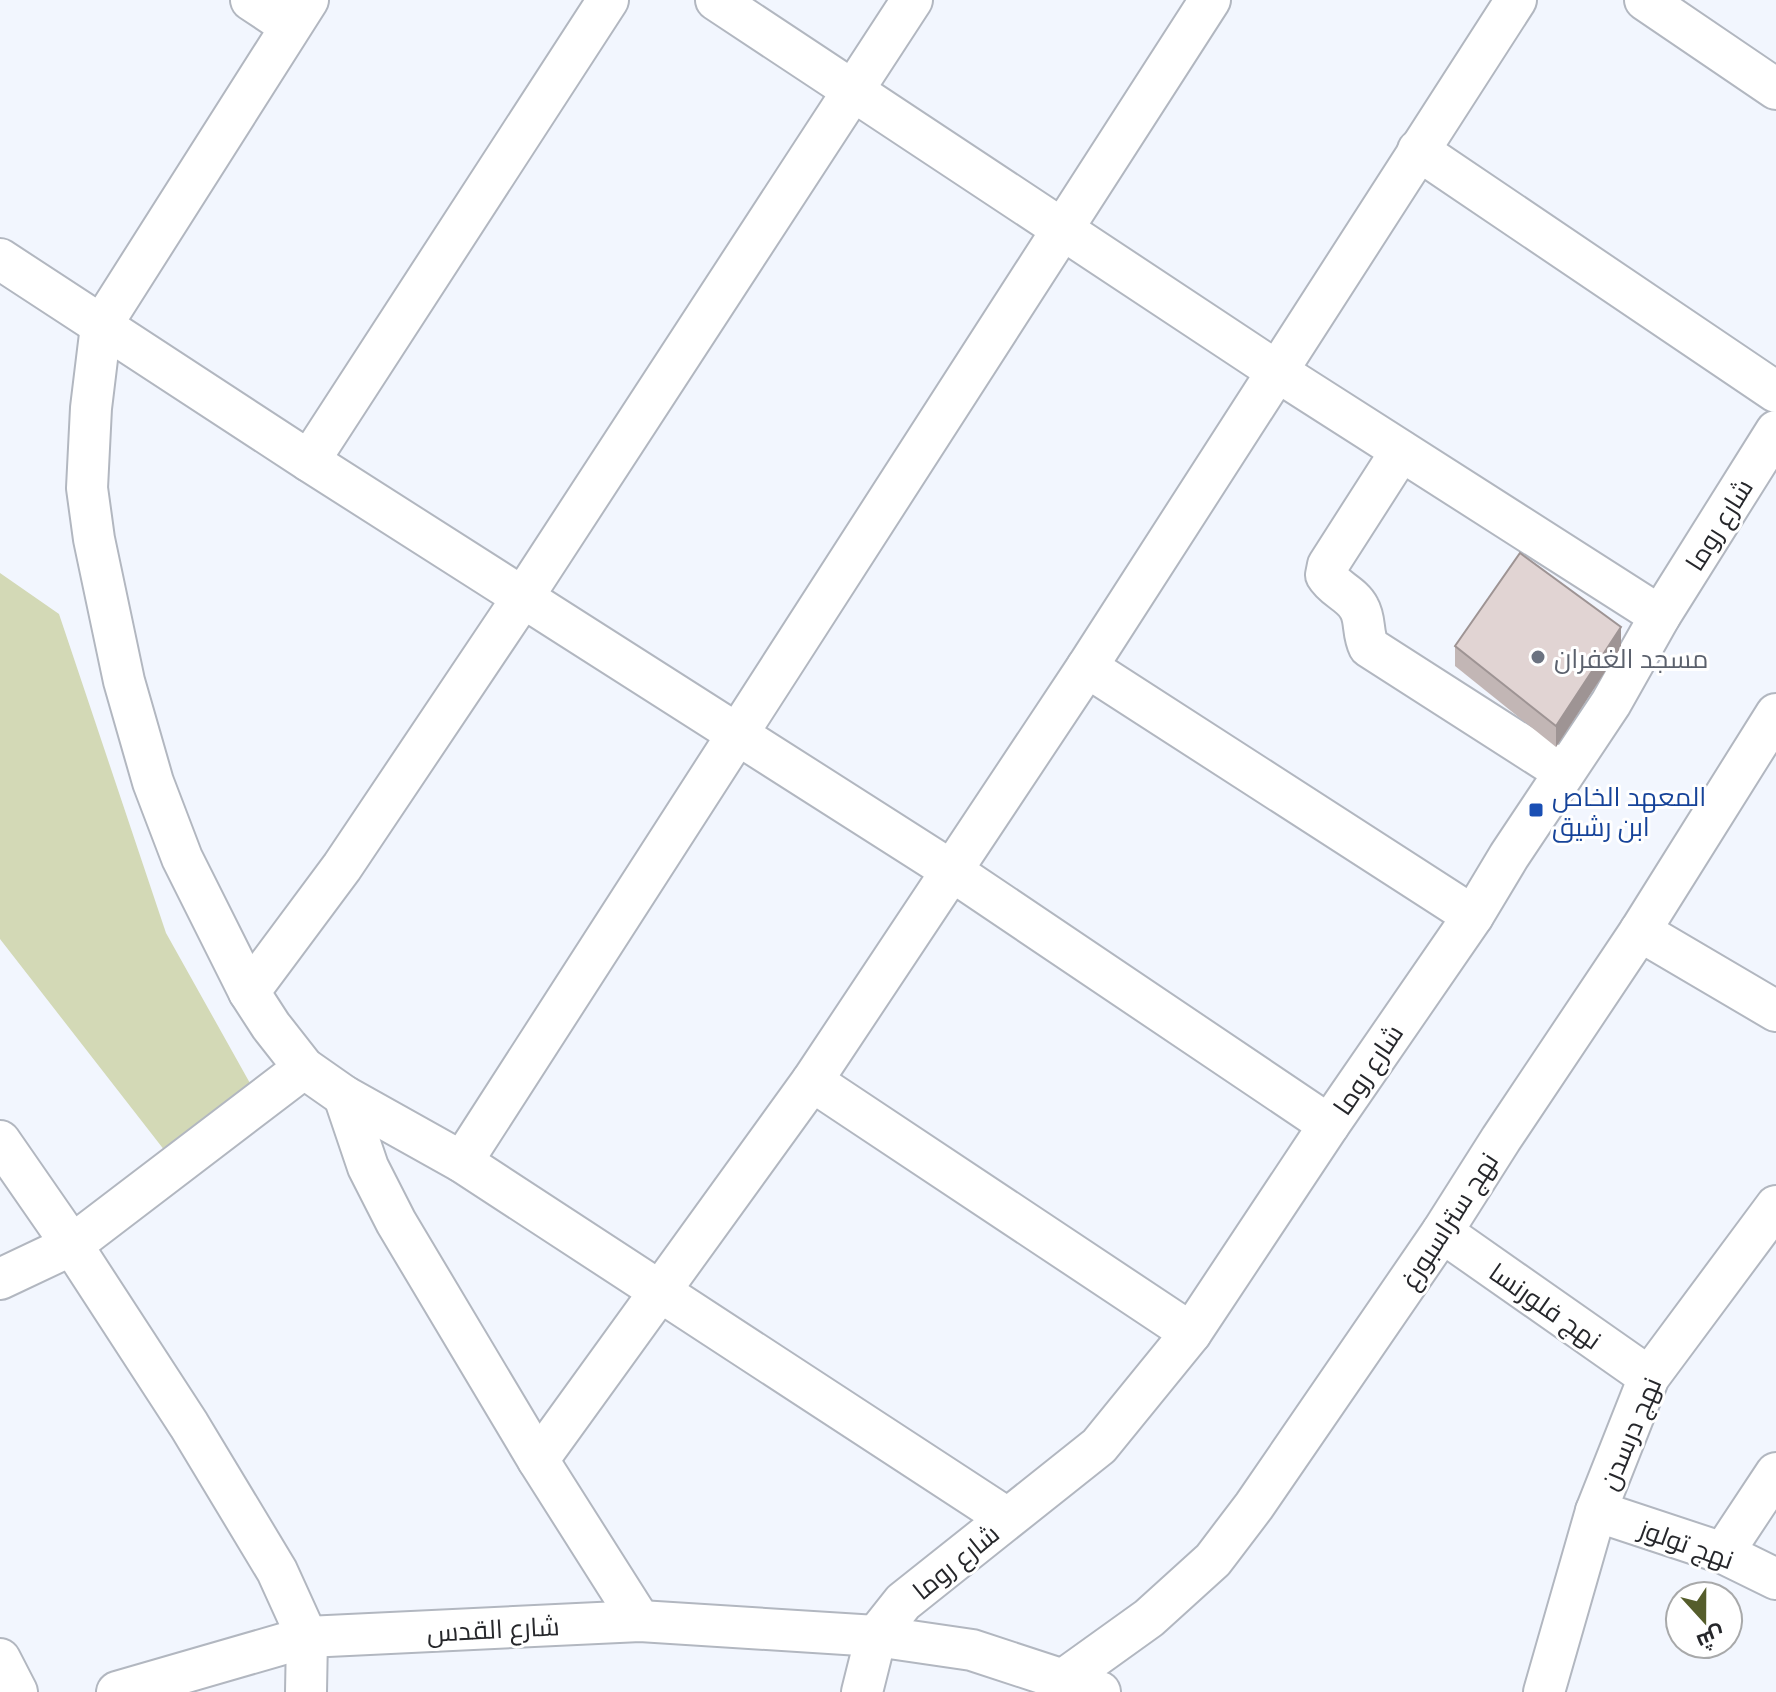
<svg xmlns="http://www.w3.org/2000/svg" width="1776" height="1692" font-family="'Playfair Display',Cairo,serif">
<rect width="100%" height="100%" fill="#f2f6fe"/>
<path fill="#d3d9b6" d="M0,573L59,614L166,933L251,1085L165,1151L0,939Z"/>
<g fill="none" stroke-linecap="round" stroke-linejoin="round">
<g stroke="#b2b7c0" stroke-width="44">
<g id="minor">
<path d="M251,0L290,26"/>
<path d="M308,0L101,326L91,408L87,488L94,539L124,681L153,782L182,858L249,992L271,1026L304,1068L344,1096L462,1162L1007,1518"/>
<path d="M716,0L1278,372L1660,616"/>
<path d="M1645,0L1776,89"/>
<path d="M1418,150L1776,392"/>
<path d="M0,259L309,461L952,871L1329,1125"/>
<path d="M1401,451L1328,565L1326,575C1334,589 1352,594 1359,608C1366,620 1362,633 1369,647L1564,772"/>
<path d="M309,461L608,0"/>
<path d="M1087,667L1473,916"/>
<path d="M1640,931L1776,1011"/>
<path d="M249,992L342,867L523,597L912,0"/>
<path d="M812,1081L1191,1333"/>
<path d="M344,1096L368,1167L396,1222L538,1460L640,1621"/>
<path d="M0,1141L72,1245L189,1425L277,1571L307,1637L306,1692"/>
<path d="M462,1162L1210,0"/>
<path d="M1442,1232L1649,1377"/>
<path d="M0,1279L72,1245L304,1068"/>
<path d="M538,1460L812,1081L1087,667L1516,0"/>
<path d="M1596,1511L1723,1553L1776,1579"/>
<path d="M1723,1553L1776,1473"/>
<path d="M0,1659L17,1692"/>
<path d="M1064,1679L1149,1618L1213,1560L1254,1506L1442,1232L1501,1139L1640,931L1776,714"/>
<path d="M117,1692L307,1637L640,1621L876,1636L972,1650L1100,1692"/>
<path d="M862,1692L876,1636L903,1602L1099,1446L1191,1333L1329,1125L1473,916L1509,856L1611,703L1660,616L1776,431"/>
<path d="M1544,1692L1596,1511L1649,1377L1776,1206"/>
</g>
</g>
<use href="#minor" stroke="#fff" stroke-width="40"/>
</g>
<path fill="#c2b6b5" d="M1455,646L1621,647L1556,747L1455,666Z"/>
<path fill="#9e9494" d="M1621,627V647L1556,747V726Z"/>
<path fill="#e1d4d3" stroke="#9e9494" stroke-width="2" d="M1520,553L1621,627L1556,726L1455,646Z"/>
<circle fill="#6b7280" stroke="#fff" stroke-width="3" cx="1538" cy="657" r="8"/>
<rect fill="#1a4fb4" stroke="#fff" stroke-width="3" x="1528" y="802" width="16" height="16" rx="4"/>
<g text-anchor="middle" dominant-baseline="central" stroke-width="6" stroke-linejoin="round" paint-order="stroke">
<g font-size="26" fill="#26272b" stroke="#fff">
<text transform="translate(1718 524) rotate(-58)">شارع روما</text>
<text transform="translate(1367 1069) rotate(-56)">شارع روما</text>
<text transform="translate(1448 1220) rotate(-57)">نهج ستراسبورغ</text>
<text transform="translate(1546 1305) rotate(35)">نهج فلورنسا</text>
<text transform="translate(1629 1433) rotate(-67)">نهج درسدن</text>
<text transform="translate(1687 1543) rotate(20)">نهج تولوز</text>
<text transform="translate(955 1561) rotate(-39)">شارع روما</text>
<text transform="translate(493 1628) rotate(-3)">شارع القدس</text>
</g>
<g font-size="26" fill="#5b616d" stroke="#fff" text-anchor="start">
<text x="1554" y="657">مسجد الغفران</text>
</g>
<g font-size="26" fill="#164399" stroke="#fff" text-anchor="start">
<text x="1552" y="795">المعهد الخاص<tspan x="1552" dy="30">ابن رشيق</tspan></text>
</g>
</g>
<g transform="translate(1704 1620) rotate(159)"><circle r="38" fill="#ffffff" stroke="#a8a9aa" stroke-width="2"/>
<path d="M0-6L14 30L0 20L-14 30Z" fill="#555d2b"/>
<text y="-12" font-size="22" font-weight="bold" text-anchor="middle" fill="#26272b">ش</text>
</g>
</svg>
